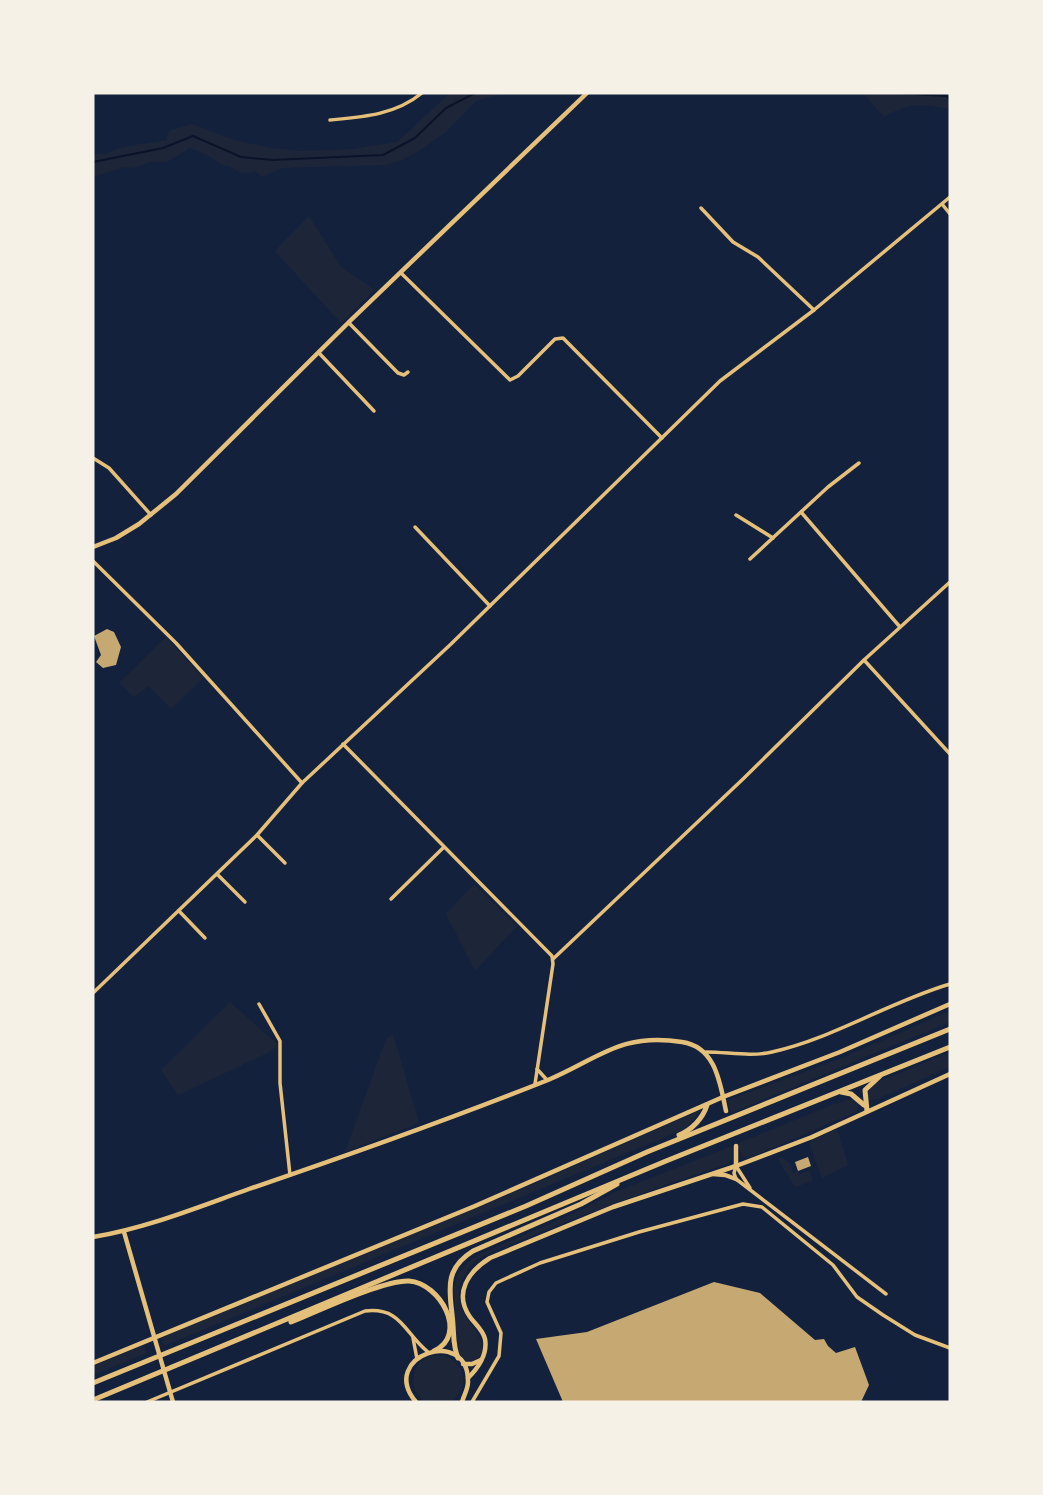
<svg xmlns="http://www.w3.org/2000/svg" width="1043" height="1495" font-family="Arial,sans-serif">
<rect width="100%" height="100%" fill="#14213d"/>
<g fill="#1d2539">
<path d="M450,93H504L476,101L446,132L419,151L403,160L386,165L282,168L262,177L255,171C245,175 238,172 229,166H224L207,155L190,148L167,162H150L135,168L124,167L93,177V154H107L116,149L166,140L169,131L192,124L234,140L271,148L300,151L353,149L397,142Z"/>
<path d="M863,93H950V109C922,104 910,102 884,117Z"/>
<path d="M309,216L341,267L375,290L341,323L275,251Z"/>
<path d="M166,637L203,678L171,709L149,686L134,697L119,683Z"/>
<path d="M474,884L517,926L475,971L446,914Z"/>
<path d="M230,1002L278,1045L268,1053L178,1095L161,1070Z"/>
<path d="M950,1011V1022L731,1113L728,1100L839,1059Z"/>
<path d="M393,1034L419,1123L345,1152L386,1039Z"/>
<path d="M950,1052V1067L880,1098L870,1100L867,1095L875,1083Z"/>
<path d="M847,1100H855L860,1103L856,1112L749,1158L744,1157L736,1144L834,1104Z"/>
<path d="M701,1110L687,1128L164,1346L161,1338L517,1191Z"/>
<path d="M837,1129L848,1165L822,1178L809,1142Z"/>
<path d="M732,1146V1159L727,1164C662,1186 596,1209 532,1236C514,1244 490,1250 474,1263C469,1267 465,1274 462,1280C446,1320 501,1336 476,1361L469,1362L461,1357L456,1348L454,1286L457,1275L472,1258L581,1210L620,1190Z"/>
<path d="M782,1157L790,1164L793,1173L798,1171L799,1175L809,1170L813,1181L795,1187L778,1159Z"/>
<path d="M144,1345L147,1353L93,1375V1366Z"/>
<circle cx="438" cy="1380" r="25"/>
</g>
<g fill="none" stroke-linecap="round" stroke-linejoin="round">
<g stroke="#0b132b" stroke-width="2">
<path d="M896,93L946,96L950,99"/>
<path d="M93,162L163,148L193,136L241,157L272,160L383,155L415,138L446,108L475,93"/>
</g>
</g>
<g fill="#c6a872">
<path d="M107,629L114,632L121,647L116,665L103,668L96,662L101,655L94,636Z"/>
<path d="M808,1157L811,1166L798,1171L795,1162Z"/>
<path d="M714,1282L760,1293L815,1340L824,1339L828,1346L836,1353L855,1347L869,1385L861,1402H563L536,1339L587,1332Z"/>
</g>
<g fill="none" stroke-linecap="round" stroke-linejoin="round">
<g stroke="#e5c07b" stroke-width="3.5">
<path d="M330,120C363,117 395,115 422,93"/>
<path d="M942,204L950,214"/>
<path d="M701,208L733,242L758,257L814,310"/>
<path d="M401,273L510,380L518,376L555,339L563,338L662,438"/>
<path d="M349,323L398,373L404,375L408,372"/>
<path d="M319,353L374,411"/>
<path d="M93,458L109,468L151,515"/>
<path d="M801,512L900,627"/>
<path d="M736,515L773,538"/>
<path d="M415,527L490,606"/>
<path d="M750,559L828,487L859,463"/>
<path d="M93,561L176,643L302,783"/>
<path d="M864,660L950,754"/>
<path d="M343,744L552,956L553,964L535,1084"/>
<path d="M257,835L285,863"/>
<path d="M217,874L245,902"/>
<path d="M391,899L444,847"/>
<path d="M179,911L205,938"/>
<path d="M553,959L743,779L864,660L950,582"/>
<path d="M93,993L257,835L302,783L451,644L720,381L814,310L950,197"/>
<path d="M259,1004L280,1041V1083L290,1175"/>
<path d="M706,1052C728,1052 750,1057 772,1052C834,1038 889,1002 950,984"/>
<path d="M537,1069L547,1080"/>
<path d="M736,1166L734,1173L736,1179L886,1294"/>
<path d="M736,1166L750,1188"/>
<path d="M413,1338L417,1359"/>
<path d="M147,1402L365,1311C402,1307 404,1333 428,1352"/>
<path d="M472,1402L499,1356L501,1333L487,1302L489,1292L496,1283L540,1263L639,1232L743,1204L762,1207L833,1265L857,1297L883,1315L915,1335L950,1348"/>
</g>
<g stroke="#e5c07b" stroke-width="4.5">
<path d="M736,1166V1146"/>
<path d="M713,1174L725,1175L736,1179"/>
<path d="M124,1232L173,1402"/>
<path d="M93,1237C147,1228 198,1207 249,1189C349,1155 450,1119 548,1080C598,1059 621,1032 682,1042C716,1047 720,1083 726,1111"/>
<path d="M93,1363L475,1206L723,1097L840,1052L950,1004"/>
<path d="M463,1364H472L481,1360"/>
<path d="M468,1378C478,1368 488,1355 485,1339C483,1330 475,1324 470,1317C453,1293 469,1271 490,1258L613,1207L736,1166L812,1137L950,1074"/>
<path d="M416,1402C377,1356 469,1325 468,1382C468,1389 464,1395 462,1402"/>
</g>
<path stroke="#e5c07b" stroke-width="4.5" d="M93,547L116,538L139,524L176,494L351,320L587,93"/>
<g stroke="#e5c07b" stroke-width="5">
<path d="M841,1092L851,1094L864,1105"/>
<path d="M867,1111L865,1090L880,1076"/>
<path d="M679,1135C692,1130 703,1118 707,1105"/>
<path d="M291,1322C318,1311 383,1280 409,1281C440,1283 469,1335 434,1351"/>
<path d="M458,1358C453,1346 454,1337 453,1325C451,1294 441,1271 473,1251L581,1204L617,1184"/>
<path d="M93,1383L526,1206L647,1152L950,1029"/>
<path d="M93,1400L666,1161L950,1047"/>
</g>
</g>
<rect width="1043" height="1495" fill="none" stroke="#f6f1e7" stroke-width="189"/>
</svg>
